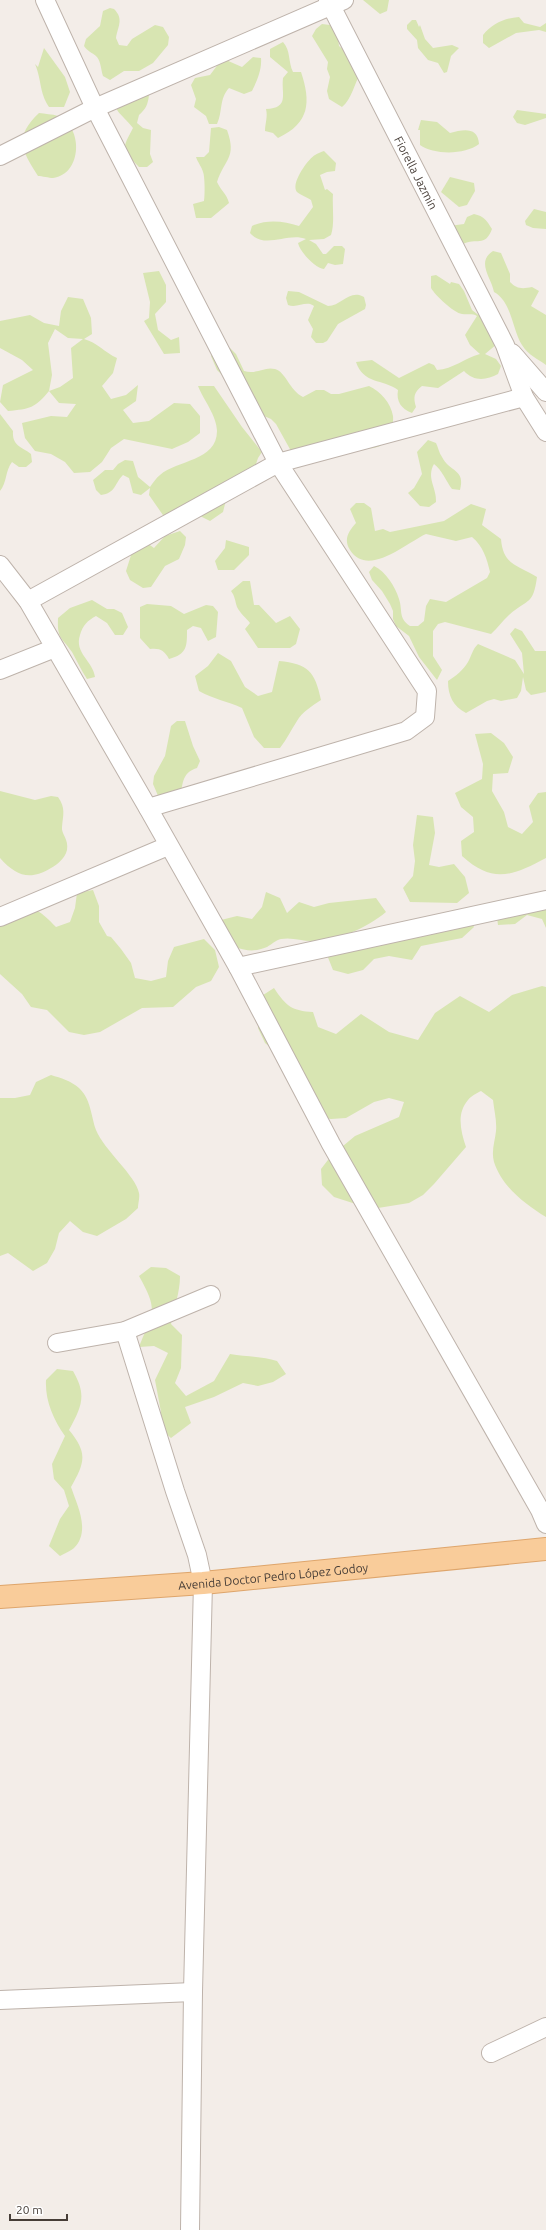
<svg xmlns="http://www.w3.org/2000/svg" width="546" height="2230" font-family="Ubuntu,sans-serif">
<rect width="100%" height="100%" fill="#f3ede8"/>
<g fill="#d8e5b2" fill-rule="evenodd">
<path d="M363,0H389L387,11L380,14Z"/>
<path d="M110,8L114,9C124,19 118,26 116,38L119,45L127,46L132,39L155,25L163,27L169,37L168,45L153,63L139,71H124L110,80L103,76C101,70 101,62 97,57C92,52 88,52 84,46L86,39L100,26L103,11Z"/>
<path d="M519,17L524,23L540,27L546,23V32L539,30L516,33L489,48L483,43V35C492,24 504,18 519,17Z"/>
<path d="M412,20H416L419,27L420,25L425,39L433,48L452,45L459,48L451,56L447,72L444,73L438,63L428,60L418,48L417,40L407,29V25Z"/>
<path d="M322,24L330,25L337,30L339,46L347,53L361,72C354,84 352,99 342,107L329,99L327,91L330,77L327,69L328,62L312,36L316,29Z"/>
<path d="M283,42C291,51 288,62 293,72H301C311,102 310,123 278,138L273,133L265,131C265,123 268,117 266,109C290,108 281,94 283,78L288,72L270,57V49Z"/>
<path d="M44,48L65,77L70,92L64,107H49C39,92 42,81 35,64L38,67Z"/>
<path d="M253,57L261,58C262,70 257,81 252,91L244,94L229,88C219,99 223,111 217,124H209L206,116L194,107L196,99L191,85L195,78L210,75L219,63L226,60L242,67Z"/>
<path d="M129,83L136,85L149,95C148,104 146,109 139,115L137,123L143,128L151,130L150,154L153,162L147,167H139C121,148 122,149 133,128C120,111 112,113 115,90Z"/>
<path d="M517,110L546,114V118L525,125L517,123L513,117Z"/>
<path d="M39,113C45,114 52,114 58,116C83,126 83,174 53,178C49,178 42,176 38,176C21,149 14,137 39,113Z"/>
<path d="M421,120L437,122L450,133C464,129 478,127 479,144C465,155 434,155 420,145V130H418Z"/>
<path d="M219,127L227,130C237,158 225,158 217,182C221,191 227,194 229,203L211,218H196L193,204L204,201C205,197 205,176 203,172C202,167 198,163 196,157H204L209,152L211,128Z"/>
<path d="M324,151L336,163L335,171L327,172L320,175L325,190L327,189L333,194C332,207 335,223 331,235L324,239L309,240L316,244L323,254H326L334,246H342L345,249L343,264L335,265L328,263L324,269C315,268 300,252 298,243L306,239C287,232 265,250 250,233L252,226C267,219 284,221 299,226L313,207L311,200C307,197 300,195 297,192C290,184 308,159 315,155C318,153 321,152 324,151Z"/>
<path d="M450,177L474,183L475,191L467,205L459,207L441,192Z"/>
<path d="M534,209L546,212V229L533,228L526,225L525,221Z"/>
<path d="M474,214C484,216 487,221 492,229C485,248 476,237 463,244L449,226L464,224L467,217Z"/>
<path d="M493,251L501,253L510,274V282C517,289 522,289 532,287L539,291L531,306L546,315V365C538,359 528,355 522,345C512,329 512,302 494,292C491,277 476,262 493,251Z"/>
<path d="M159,271L166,285V302L155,314L158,330L171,340L179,337L180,353L164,354L144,321L149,318L150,302L143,273Z"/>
<path d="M436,275L450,284L451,282L459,284L464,291L472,310L481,317L497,344L485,354L496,359L501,366L498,374C487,380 474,382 464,371L438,388L422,386C414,392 413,397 416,407L412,413C401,409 396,401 398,390C383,379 363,384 356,362L372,360L399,378L429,363L434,365L437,370C453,369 465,358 480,354L470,345L465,335L477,316C472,313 468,315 462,314C454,313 435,295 431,288V276Z"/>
<path d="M288,291L299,292L328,306C342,306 349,289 364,297L366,305L365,309L338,324L327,341L323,343H316L311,337L313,329L308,320L314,306C306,300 297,309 288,305L286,298Z"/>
<path d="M68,297L83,299L91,318L92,334L84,339C98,343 104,352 117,358L113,373L102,386L111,399L126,395L138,385L136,401L123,410L133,423L149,421L174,403L190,404L200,416V433L188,442L172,449L124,439L111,448L102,462L90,472L74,473L65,462L51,454L35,451L25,438L22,423L51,416L67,417L76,404L59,403L49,391C35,408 30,409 8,411L0,402L3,385L33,370L22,360L0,348V321L30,315L44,323L59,326L61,311ZM55,329L68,338L83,339L71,348L73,378L60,387L49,391L52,375L48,343Z"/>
<path d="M222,347L230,348L236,354L244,371C257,375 264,366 275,369C286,372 289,390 303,397L316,390H324L331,394H339L369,386C380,391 391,403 393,416C394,427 389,441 380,446C368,452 308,450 291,451L276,424L271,419L264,416L217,370L211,356L214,349Z"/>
<path d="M198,386H214L242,427L262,452L258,458L253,473L227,496L223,512L210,521L196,514L165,518L149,495L150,488L141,495L133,493L129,478L123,475C114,484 116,493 101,495L96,490L93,480L105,470H113L118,464L125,460L133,461L138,477L150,487C153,483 156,478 160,475C177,460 217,461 217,431C217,416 203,399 198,386Z"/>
<path d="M0,414L13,431C12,446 21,446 31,454L32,462L26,467H19L12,462C5,471 7,483 0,491Z"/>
<path d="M428,440L436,443C438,447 439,453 442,457C449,472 466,469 460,490L452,489C446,481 442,470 434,464C426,478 437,488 436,502L429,507L420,506L408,493L414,488L422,474L417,452Z"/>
<path d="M356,503H364L371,508L375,531L383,529L390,532L444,521L471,504L486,509L482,525L501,539C503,566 519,565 537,577C533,606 528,598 509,615C502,621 498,628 491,634L445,622L438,624L433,631V656L442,670L437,680L419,657L409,636L396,626L393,619V611L390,604L382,591L372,580L369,572L374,566C386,572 395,586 399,599C403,611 398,618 410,626H418L424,621L426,606L430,599L446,602L487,578L490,572C487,559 483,546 472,537L456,541L426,534C406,543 368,578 350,550C343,539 349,531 356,523L350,509Z"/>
<path d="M180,531L186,537L185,545L179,559L165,566L151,587L143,588L130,580L126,571L133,549L147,543L154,548L165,536Z"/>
<path d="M226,540L249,547V555L234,570H218L215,561L225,548Z"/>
<path d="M243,581H250L254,605H259L276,623L290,616L300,629L296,644L290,648H258L245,629L250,623C246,618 240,613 237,607C235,601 235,596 231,591Z"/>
<path d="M92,600L107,609H114L122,613L128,627L123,635H115L107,623L96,616C87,621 83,625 80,635C74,653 93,661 95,677L87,679C81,670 77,661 72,652C62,637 57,640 58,618L70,608Z"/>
<path d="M147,604L171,606L184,614L206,605L213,606L218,612L216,637L208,641L201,628L193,626L187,630C187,647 187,654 169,659C164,650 160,648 150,649L140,638V607Z"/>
<path d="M515,628L522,631L535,651H546V692L531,695L526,690L523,677L521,691L517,698L501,701L494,699L487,701L466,713C453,706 448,696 448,681C456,676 463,670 468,662C472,655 472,650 478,644L515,660L524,674L522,653L510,634Z"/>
<path d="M218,653L231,661L245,687L258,696L272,692L279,661C308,664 315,671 321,700C312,706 302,712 297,721C291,730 287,739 280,748H264L254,737L242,708C227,701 213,699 199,691L195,676L208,666Z"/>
<path d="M177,721H185L193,746L200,761L197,768C184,772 183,780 181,793L159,798L153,784L154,776L165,756L171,726Z"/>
<path d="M491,733L504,743L513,757L508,773L493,774L492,791L504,812L508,827L522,834L533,822L529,806L538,793L546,792V858C512,876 493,884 462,856L461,841L474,832L473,817L461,807L455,793L482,779L483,764L475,734Z"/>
<path d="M0,791L35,800L51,796L58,797C66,808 63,815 62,827C61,834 69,839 67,850C65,858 58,864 51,868C30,881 16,876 0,858Z"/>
<path d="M417,815L433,817L435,833L429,865L439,867L454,864L465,877L469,893L457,903L410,902L403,888L413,876L415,861L413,845Z"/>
<path d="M93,890L99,906V922L107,936L111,937L121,949L131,963L135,978L151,981L166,977L168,961L174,947L204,939L215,950L219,967L211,981L196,987L173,1007L142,1008L100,1032L84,1035L69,1032L47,1010L31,1007L22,994L0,974V909C31,907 33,903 56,927L70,922L75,908L77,893Z"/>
<path d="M266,892L280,898L287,913L299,902L314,907L329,903L376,898L386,912C367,928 337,941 312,941C301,941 292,937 281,939C276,940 272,944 267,947C255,952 247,951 235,947L221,920L237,916L252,919L262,907Z"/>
<path d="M546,895V928L542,919L527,915L515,924L498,925L496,910Z"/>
<path d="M467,912L474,927L462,938L421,946L412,960L389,956L374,959L363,970L348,974L333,970L327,955Z"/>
<path d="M542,986L546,987V1217C525,1204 502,1187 494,1162C491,1151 495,1141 496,1131C497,1121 494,1110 493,1100L481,1091C477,1093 471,1096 468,1100C456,1114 461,1132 466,1147L434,1184L423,1195L409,1203L378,1208L362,1206L334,1197L322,1185L321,1169L331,1156L355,1136L399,1117L404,1102L389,1098L374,1102L346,1118L331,1119L315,1117L277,1053L265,1043L258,1028L260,997L274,988C286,1006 292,1011 313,1012L318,1027L336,1034L361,1014L389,1032L418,1040L435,1013L460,996L489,1012L512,995Z"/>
<path d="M51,1075C61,1078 71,1081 79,1088C91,1099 91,1116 96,1130C104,1150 136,1176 139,1193C140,1197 138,1204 138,1208L126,1219L97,1236L83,1232L70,1221L59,1233L55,1249L47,1263L33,1271L8,1253L0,1256V1098H15L30,1095L36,1082Z"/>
<path d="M151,1267L166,1268L180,1276C180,1293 174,1307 171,1324L182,1335L181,1368L175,1383L186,1396L214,1381L230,1354C246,1357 262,1356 277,1361L286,1374L273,1382L258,1386L243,1383L214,1397L185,1407L191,1423L171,1438L160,1428L161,1412L155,1380L168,1353L154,1346L139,1347C153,1311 159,1312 139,1276Z"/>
<path d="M57,1369L73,1371C87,1395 82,1406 69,1430C88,1453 85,1462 71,1487C77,1505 91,1531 74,1548C71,1551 65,1553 60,1556L49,1546L60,1519L69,1506L64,1490L54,1479L52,1464L65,1436C53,1419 45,1400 46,1380Z"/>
</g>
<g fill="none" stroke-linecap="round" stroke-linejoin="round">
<g stroke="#beb3ab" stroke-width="20">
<g id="street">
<path d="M45,0L95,108L278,463L524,397"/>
<path id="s1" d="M328,0L505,345L524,397L546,432"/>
<path d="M0,156L95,108L344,0"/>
<path d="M512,353L546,392"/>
<path d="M0,565L28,601L148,808L238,967L331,1144L540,1510L546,1524"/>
<path d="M28,601L278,463L427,691L425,717L406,731L148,808"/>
<path d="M0,670L55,648"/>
<path d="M0,917L168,846"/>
<path d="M238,967L546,900"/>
<path d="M125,1331L175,1491L197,1555L203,1583L193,1992L190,2230"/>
<path d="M57,1343L125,1331L211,1295"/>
<path d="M0,2000L193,1992"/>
<path d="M491,2053L546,2027"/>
</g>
</g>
<g stroke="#dea56b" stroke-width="24">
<g id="primary">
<path id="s2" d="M0,1597L203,1583L546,1549"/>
</g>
</g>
<use href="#street" stroke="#fff" stroke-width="18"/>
<use href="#primary" stroke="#f9cc9a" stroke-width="22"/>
</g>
<g text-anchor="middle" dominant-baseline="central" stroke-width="3.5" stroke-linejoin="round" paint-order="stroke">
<g font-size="12" fill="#463d37" stroke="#fff">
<text stroke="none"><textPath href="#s1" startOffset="194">Fiorella Jazmin</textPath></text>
<text stroke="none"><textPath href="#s2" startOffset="274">Avenida Doctor Pedro López Godoy</textPath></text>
</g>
</g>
<path d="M10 2214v6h57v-6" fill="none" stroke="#463d37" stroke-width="2"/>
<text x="16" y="2214" font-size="12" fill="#463d37" stroke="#ffffff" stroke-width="3" paint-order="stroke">20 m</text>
</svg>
